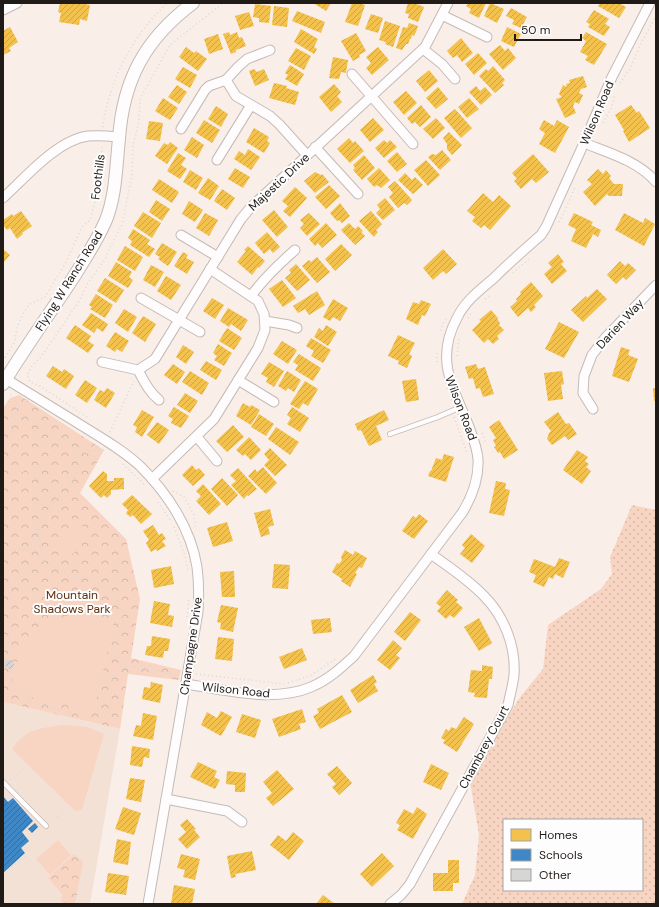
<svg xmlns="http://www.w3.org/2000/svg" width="659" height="907" font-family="'DM Sans',sans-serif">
<defs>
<pattern id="grass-dots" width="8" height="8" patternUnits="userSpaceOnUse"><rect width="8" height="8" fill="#f8d5c2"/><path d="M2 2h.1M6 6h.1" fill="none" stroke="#d4b6a6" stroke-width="1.8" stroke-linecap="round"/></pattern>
<pattern id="forest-crowns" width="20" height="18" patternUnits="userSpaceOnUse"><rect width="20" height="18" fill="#f8d5c2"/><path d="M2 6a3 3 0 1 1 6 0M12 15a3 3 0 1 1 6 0" fill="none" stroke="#d4b6a6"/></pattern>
<pattern id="homes-hatch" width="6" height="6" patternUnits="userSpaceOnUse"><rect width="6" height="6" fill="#f2c14e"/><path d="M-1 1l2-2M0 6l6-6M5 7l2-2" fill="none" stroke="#cfa543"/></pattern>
<pattern id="schools-hatch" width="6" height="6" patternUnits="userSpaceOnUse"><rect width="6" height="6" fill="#3f88c5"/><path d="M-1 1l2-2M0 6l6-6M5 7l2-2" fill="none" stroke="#346e9f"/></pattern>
<pattern id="building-hatch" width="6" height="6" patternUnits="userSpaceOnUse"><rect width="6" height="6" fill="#d6d6d4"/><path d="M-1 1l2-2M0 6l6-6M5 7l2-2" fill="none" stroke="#b7b7b5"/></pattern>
</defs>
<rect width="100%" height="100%" fill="#f9eee8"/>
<path fill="#f4e1d6" d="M3,702L120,729L90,904H3Z"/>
<path fill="url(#grass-dots)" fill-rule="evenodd" d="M632,505L656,510V904H462L475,875L479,835L469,776L521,696L543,669L548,625L601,589L612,574L610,557ZM504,820H642V890H504Z"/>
<g fill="url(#forest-crowns)">
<path d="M19,395L104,450L80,493L126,539L140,599L131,658L181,670L179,680L128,674L120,729L3,702V408L10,398Z"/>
<path d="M74,854L83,862L75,904H61L62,894L48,878Z"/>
</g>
<g fill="#f8d5c2">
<path d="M74,521L88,530L73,554L58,545Z"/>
<path d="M75,614C89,614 101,615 114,622L95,707L90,710L11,693C13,653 35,622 75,614Z"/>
<path d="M64,725L87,727L104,734L82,810L75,811L12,749C26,728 41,728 64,725Z"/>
<path d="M58,840L71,855L50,875L36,859Z"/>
</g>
<g fill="url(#homes-hatch)">
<path d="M60,3H79L90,5L87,21L80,19L79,25L59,22L61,13L58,12Z"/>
<path d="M313,3H331L326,11Z"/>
<path d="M352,3H358L365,5L358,26L345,22Z"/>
<path d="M408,3H414L424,7L418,22L408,18L409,14L405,13Z"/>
<path d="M468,3H486L479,18L469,13L471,9L466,6Z"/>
<path d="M490,3L504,9L497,23L484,16Z"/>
<path d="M600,3H619L626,7L619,18L598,6Z"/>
<path d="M255,4L271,6L269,23L259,22V18L253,17Z"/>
<path d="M274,6L289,8L287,27L272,25Z"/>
<path d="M511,8L527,17L521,28L512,24L514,20L506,16Z"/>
<path d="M594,10L609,19L605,24L610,27L604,36L588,27L590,24L586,22Z"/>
<path d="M297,11L325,22L321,33L292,21Z"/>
<path d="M249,12L254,26L240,30L235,16Z"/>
<path d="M371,14L383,18L378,33L365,29Z"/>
<path d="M385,21L400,26L393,47L385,44L386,42L379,40Z"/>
<path d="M409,23L418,26L416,32L414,36L412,35L411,39H410L408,44H406L402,50L396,48L403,27L407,28Z"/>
<path d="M10,27L18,42L9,48L11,51L3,55V31Z"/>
<path d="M507,27L521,34L514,47L501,41Z"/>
<path d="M301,29L318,39L314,47L317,49L314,54L294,42Z"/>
<path d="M229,32L230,35L237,32L239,38L242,37L246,46L236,50V52L231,54L223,34Z"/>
<path d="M586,32L607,44L594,65L585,60L588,56L580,52L586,41L582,38Z"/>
<path d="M356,33L366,51L359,55L360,57L353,61L341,41Z"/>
<path d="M218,34L223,49L209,54L204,39Z"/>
<path d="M461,38L473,53L462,62L457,55L453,58L447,51Z"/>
<path d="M500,45L505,51L508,48L516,58L503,70L489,54Z"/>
<path d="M186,47L194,53L196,51L207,59L198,71L179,57Z"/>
<path d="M378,47L389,60L372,75L366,68L371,63L366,57Z"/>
<path d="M296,48L311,56L304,70L288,61Z"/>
<path d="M478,53L487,63L474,75L465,64Z"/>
<path d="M333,57L348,60L346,73L341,72L339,79L329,78Z"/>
<path d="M290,65L304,74L297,86L285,79L288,75L285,73Z"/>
<path d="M493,66L505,80L502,83L504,85L495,93L479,76L486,69L488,71Z"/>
<path d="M183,67L197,75L190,88L175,79Z"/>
<path d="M254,69L257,72L264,69L269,80L255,86L249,71Z"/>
<path d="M429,70L438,81L425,92L416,81Z"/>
<path d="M583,76L587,87L581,89L579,93L583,95L579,104L575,102L573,106L576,113L565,118L556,99L562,97L559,94L563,85L567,87L566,84L570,83L569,80Z"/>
<path d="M274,83L287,86L286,88L299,92L295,105L269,98Z"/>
<path d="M334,84L341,92L337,96L342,102L331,112L319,97Z"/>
<path d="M177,85L187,92L179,104L168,97Z"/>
<path d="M476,86L480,91L485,87L492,95L481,105L469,92Z"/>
<path d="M438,87L448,99L436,109L426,98Z"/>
<path d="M406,91L417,103L404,115L393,102Z"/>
<path d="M163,98L178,108L170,120L155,111Z"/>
<path d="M469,98L479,109L467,118L458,107Z"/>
<path d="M421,105L431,117L420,127L415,122L412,124L407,118Z"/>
<path d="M631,105L637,113L639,111L650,128L629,142L623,131L624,130L615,115Z"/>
<path d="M216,106L228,114L221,127L208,119Z"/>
<path d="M455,109L472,128L461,138L444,118Z"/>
<path d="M373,118L384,130L370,142L360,130Z"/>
<path d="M436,118L445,128L433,139L423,129Z"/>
<path d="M204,120L220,130L212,143L196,133Z"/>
<path d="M544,120L554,126L557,120L569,127L555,153L539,144L545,133L539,129Z"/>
<path d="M149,121L163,123L160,141L146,139Z"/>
<path d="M254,128L269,137L267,141L270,143L264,153L246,142Z"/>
<path d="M449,132L462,145L452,155L447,149V144L443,138Z"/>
<path d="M192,137L204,145L197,158L184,150Z"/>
<path d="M349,138L353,143L355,141L364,151L350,163L337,149Z"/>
<path d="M384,140L387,143L390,140L397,147L384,158L375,148Z"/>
<path d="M170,142L178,148L167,164L155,156L164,143L168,145Z"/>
<path d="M248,149L260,157L251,170L234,159L239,151L245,155Z"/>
<path d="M442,150L451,160L440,170L428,157L432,154L436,155Z"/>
<path d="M397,152L407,164L397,172L387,161Z"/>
<path d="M178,153L186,158L181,165L187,169L180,179L167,171Z"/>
<path d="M533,154L549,172L536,183L532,179L521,189L514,181L517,179L512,173Z"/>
<path d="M364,155L375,168L362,180L353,170L355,168L353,165Z"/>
<path d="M426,160L440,175L428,186L414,170Z"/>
<path d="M235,168L250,177L243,188L228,179Z"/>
<path d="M379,168L390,180L381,188L377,185L374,187L367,179Z"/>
<path d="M598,169L603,174L606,170L611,176L609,178L614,184H623L622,196H609L607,194L595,206L583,192L592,184L587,180Z"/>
<path d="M190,170L203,178L196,190L183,182Z"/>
<path d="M315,172L321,175L322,174L329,182L315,193L304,181Z"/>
<path d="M405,173L412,180L415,177L423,185L413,194L398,180Z"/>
<path d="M208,178L219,186L210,200L198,193Z"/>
<path d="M159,179L179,192L172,203L152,190Z"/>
<path d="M395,181L412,200L407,205L404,203L398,208L389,197L393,193L388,187Z"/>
<path d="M329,185L340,196L326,209L315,197Z"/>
<path d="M295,187L307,198L290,217L283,211L288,206L282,201Z"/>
<path d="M222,189L235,198L227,210L214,201Z"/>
<path d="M483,193L493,202L499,195L511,206L490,230L484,225L481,228L472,221L475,217L467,211Z"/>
<path d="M385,198L395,210L383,220L376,213L380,209L377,205Z"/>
<path d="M156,200L170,209L162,221L149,212Z"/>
<path d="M189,201L203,210L195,222L182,214Z"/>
<path d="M340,203L350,216L342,223L339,220L337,221L330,213Z"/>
<path d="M274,210L288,227L277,237L262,220Z"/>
<path d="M21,211L32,226L22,233L23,234L17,239L10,228L7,230L3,225V220L12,214L13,216Z"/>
<path d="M371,211L382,224L376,230L378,232L374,237L359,221Z"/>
<path d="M143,212L161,223L152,238L134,226Z"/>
<path d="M205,213L218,220L209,236L196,228Z"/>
<path d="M309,213L320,224L307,236L300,228L304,224L300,220Z"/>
<path d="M574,213L593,222L591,225L601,230L598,237L593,234L586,248L571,241L576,229L568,225Z"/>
<path d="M624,213L643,223L645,218L655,224L644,246L615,230Z"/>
<path d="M326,223L337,235L322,248L318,243L315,246L309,239Z"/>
<path d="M349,223L355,229L358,226L363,231L361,232L365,236L355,245L341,230Z"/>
<path d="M133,229L150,240L147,244L155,249L149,257L130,245L132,241L128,238Z"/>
<path d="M267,232L280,247L273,253L270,249L264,254L255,243Z"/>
<path d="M162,243L177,252L168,266L158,259L160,257L155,254Z"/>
<path d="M341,244L352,255L335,271L325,259Z"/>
<path d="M125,246L143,257L135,271L117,260Z"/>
<path d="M248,246L265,261L259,268L258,267L252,275L237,262L246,251L244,250Z"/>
<path d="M3,249L10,255L3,263Z"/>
<path d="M443,249L457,264L446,274L443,271L433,280L423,268Z"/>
<path d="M183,252L188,255L186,258L194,262L187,274L174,266Z"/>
<path d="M558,254L564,262L561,264L567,271L552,284L544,274L552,267L548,263Z"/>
<path d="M317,257L330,272L317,283L302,266L309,260L311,262Z"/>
<path d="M620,261L625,266L628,263L636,270L626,280L623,277L616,284L607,275Z"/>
<path d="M116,262L132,272L129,277L133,280L128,288L108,276Z"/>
<path d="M296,264L310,280L297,291L285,278L291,273L289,270Z"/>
<path d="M151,265L164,272L155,287L143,280Z"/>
<path d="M166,276L181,285L171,300L157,291Z"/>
<path d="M105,278L124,290L116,303L97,291Z"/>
<path d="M282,280L296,298L283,307L269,289Z"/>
<path d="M531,282L543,296L534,305L536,307L531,312L528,308L518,317L510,307L517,301L516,299L521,294L520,292Z"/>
<path d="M597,289L607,299L583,322L571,310L586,296L587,298Z"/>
<path d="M317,291L325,305L309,315L305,309L298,313L293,306Z"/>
<path d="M96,294L113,305L105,318L90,309L92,307L89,305Z"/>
<path d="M212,298L224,305L215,319L203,311Z"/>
<path d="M333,299L348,308L340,321L333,317L330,321L323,317Z"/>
<path d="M421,300L431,304L425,316L422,315L418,325L406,319L413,302L419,304Z"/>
<path d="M228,308L248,320L241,331L231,324L229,327L220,321Z"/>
<path d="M124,309L137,317L128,332L115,323Z"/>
<path d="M491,310L498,318L497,319L500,323L499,325L504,330L497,336L499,339L493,344L488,339L484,343L472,330L481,321L479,320Z"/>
<path d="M91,313L108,324L103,332L97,328L94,333L82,325Z"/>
<path d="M143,316L156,324L145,342L132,333Z"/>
<path d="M559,322L579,332L564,358L545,349Z"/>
<path d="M75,325L91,336L88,341L94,345L88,353L66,338Z"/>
<path d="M326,325L337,332L328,346L314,337L319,328L323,331Z"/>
<path d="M227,328L242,338L234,350L219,341Z"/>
<path d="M115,332L129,341L122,352L117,349L115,352L106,346Z"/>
<path d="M398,335L415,343L409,354L412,356L407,368L398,364L399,361L388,356Z"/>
<path d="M311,338L331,350L323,363L311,356L314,351L306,346Z"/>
<path d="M282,341L297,350L288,364L273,354Z"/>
<path d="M218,344L232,353L224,366L214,360L217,356L213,353Z"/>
<path d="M183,345L194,352L186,364L176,357Z"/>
<path d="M621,347L630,350L628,355L638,359L629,382L612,376Z"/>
<path d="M299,354L321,368L313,381L295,370L298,365L293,362Z"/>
<path d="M206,361L222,370L216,380L200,370Z"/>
<path d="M269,362L284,371L274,387L266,382L268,378L261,374Z"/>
<path d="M173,364L185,372L177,384L164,375Z"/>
<path d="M476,364L478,369L485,367L494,394L483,397L480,388L476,389L473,378L469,379L465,367Z"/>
<path d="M53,366L62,372L64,369L74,376L66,389L46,376Z"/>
<path d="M190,371L209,383L202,395L182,382Z"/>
<path d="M287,371L301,380L294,392L288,388L286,391L278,386Z"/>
<path d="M562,371L564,384L561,385L563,399L548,401L544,373Z"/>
<path d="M416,379L419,400L406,402L402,381Z"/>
<path d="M85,380L97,388L87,403L75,395Z"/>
<path d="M305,381L318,389L308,406L303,403L299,409L290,404Z"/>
<path d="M107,388L115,393L106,408L94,400L100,390L104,392Z"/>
<path d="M653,388H656V401H654Z"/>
<path d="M185,393L198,401L190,413L177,405Z"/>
<path d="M243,403L250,407L251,405L260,410L251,425L236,416Z"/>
<path d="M174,407L189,416L181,428L171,423L173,419L168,416Z"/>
<path d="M292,407L309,418L300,432L287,424L291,418L287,415Z"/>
<path d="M142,410L154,417L142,437L135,432L137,427L133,425Z"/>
<path d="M384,410L389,420L376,426L382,440L369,446L361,430L358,431L355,424Z"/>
<path d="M558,412L566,424L569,423L577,434L568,440L565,436L552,445L547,439L549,433L551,431L544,422Z"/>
<path d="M259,414L274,424L266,436L251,427Z"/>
<path d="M499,420L518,450L504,459L500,452L498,453L494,447L496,446L493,440L496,438L489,427Z"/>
<path d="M157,422L169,430L159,444L147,435Z"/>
<path d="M233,425L244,437L227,452L216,441Z"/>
<path d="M276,427L299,442L290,455L268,439Z"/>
<path d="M249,437L261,450L251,460L245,454L243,456L236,450Z"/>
<path d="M270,448L287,465L275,476L264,465L269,460L264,454Z"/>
<path d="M577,450L588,457L585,461L589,464L586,467L591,471L582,484L563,470Z"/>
<path d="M444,454L454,457L446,482L428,476L430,471H431L436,458L442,460Z"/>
<path d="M192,465L196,470L199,468L205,475L193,486L182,475Z"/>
<path d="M263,467L277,483L266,494L248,476L255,469L257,472Z"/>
<path d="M238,468L257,489L248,496L247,495L244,499L231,485L236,481L230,475Z"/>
<path d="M103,471L107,474V481H114V478H124V489L111,490V494L107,498L104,495L101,498L89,486Z"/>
<path d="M222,478L238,495L227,506L211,489Z"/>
<path d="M496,481L506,483L505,489L510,490L504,516L489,513Z"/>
<path d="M203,484L221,504L209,515L196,501L201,496L196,491Z"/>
<path d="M132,495L152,514L141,524L133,515L130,517L126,513L128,510L122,504Z"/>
<path d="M270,509L274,525L268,527L270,534L261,537L254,513Z"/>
<path d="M419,514L428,521L414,539L402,531L413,516L416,518Z"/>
<path d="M227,522L233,541L213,547L207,528Z"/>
<path d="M153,525L159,535L162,533L166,539L162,541L166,546L157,551L156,549L151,552L146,543L149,540L143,531Z"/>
<path d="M471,534L485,546L472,563L460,554L465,548L462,545Z"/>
<path d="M345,550L353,555L355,551L367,558L362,568L359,567L355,573L357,574L350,587L341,581L342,579L332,572L337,563L339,564L342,560L341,557Z"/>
<path d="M559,558L570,562L563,578L555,574L553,579L549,577L544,587L533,582L536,575L529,572L534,559L555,567Z"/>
<path d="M274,564L290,565L288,589L272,588Z"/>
<path d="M171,566L174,584L154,588L151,570Z"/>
<path d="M234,571L235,597H222L220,572Z"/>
<path d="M447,590L458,600L456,602L463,608L454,618L450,615L446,619L437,611L441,607L436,603Z"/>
<path d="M154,601L170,604L168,615L174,616L172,627L150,623Z"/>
<path d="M221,605L238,608L233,632L220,629L221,623L217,622Z"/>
<path d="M410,612L421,620L405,641L394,632Z"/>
<path d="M330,618L332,632L313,634L311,620Z"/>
<path d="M479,618L492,643L479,651L464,627Z"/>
<path d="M152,636L170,639L168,651H164L163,658L145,655L147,646H151Z"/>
<path d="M218,637L234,639L232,661L215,659Z"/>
<path d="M393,640L402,648L396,655L400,658L390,670L377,660Z"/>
<path d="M302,648L307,660L284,669L279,657Z"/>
<path d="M482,665L493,667L492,679H489L487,698L474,697L475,693L468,692L471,670L482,671Z"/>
<path d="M373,675L377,682L374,684L378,691L358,703L350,690Z"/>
<path d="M151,682L163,685L160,703L142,699L144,687L150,688Z"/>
<path d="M342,695L352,712L320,729L313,716L319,713L317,709Z"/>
<path d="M302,709L306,722L299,724L301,729L279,737L272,719Z"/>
<path d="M221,711L232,717L221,736L201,725L207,712L217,718Z"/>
<path d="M143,713L157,716L153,740L133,736L136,725L141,726Z"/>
<path d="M242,714L261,720L255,738L236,732Z"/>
<path d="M464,717L474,724L457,752L443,743L445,740L441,738L446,729L449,731L451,727L456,729Z"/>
<path d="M132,746L150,749L149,758L144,757L142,767L130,765Z"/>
<path d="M198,762L217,771L214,777L220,780L215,789L190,777Z"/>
<path d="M431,764L449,773L441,790L423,782Z"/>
<path d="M337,766L352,783L339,795L332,787L336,784L327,774Z"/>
<path d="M277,770L294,789L273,806L266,798L272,793L263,782Z"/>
<path d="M227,771L246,773L245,792H235V785L226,784Z"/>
<path d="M130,778L145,780L141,802L126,799Z"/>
<path d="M123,807L141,813L134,835L115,829Z"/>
<path d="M417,807L427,814L413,839L397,830L400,825L396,823L404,809L413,814Z"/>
<path d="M187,819L196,829L194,830L200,837L187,849L178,839L186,832L180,825Z"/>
<path d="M293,832L304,841L289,860L270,845L278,835L286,841Z"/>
<path d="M117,839L131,842L128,865L113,862Z"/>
<path d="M252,851L256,870L235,874L236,877L231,878L227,856Z"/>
<path d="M382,853L394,866L372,887L360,874Z"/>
<path d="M181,854L200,859L195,880L183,877L185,870L177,868Z"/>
<path d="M448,860H459V883H453V891H433V873H448Z"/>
<path d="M108,873L129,876L126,895L105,892Z"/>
<path d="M174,885L195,889L192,904H171Z"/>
<path d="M323,895L335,904H316Z"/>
</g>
<g fill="url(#schools-hatch)">
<path d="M3,796L8,802L13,798L33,821L22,832L29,841L21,848L25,853L3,873Z"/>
<path d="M35,823L38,827L32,833L28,829Z"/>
</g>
<path fill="url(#building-hatch)" d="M6,660H11L14,664L12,669H8L4,665Z"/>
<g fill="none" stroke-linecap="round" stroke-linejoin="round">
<g stroke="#c4bbb7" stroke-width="6">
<g id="service">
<path d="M390,434L438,417L461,407"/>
<path d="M3,782L46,826"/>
</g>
</g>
<g stroke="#c4bbb7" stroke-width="11">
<g id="minor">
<path d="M3,10L17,3"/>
<path d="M442,15L487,37"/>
<path d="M423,49L442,64L455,79"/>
<path d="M352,74L413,144"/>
<path d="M226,80L236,96L270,116L279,124L307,155"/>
<path d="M181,129L205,90L209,86L226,80L238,67L247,59L270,50"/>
<path d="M584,143C609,153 638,161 656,182"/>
<path d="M315,147L358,194"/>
<path d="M217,160L251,105"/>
<path d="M3,198C25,178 57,140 88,136C98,135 109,136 119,137"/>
<path d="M181,235L218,257"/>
<path d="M251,296C264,278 279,264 295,250"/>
<path d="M141,298L200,332"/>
<path d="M265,321L289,325L297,328"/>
<path d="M102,362L138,370L155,359L241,219L251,207L425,47L448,3"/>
<path d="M138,370C144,381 149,392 159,400"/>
<path d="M6,379C29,393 53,408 76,422C98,436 122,449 141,467C168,494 191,529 197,567C199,582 199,597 198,612L148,904"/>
<path d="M238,380L274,402"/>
<path d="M593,409L583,393L584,376L592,355L605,338L656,285"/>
<path d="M197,437L217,461"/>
<path d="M152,479L214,419L258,348L265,330L264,314L258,301L210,269"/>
<path d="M186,684C224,690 274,703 311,687C328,680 341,668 354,656L462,513C472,497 479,479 478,459C477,447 472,435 468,424C452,385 435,359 457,318C465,301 480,290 494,278C509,263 525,249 541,235L546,227L584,143L612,77L650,3"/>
<path d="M166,799L227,811L242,822"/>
<path d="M390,904L401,895L410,884L508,705C510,695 513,685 514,675C516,646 504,616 484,596C469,580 449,567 431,554"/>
</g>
</g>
<g stroke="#c4bbb7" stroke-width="14">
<path id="tertiary" d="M3,384C25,347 51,312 75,275C86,257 98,239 106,220C116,195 116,166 119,139C123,80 145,39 193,3"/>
</g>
<g stroke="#dcd9d7" stroke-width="1.5" stroke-dasharray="1 3" stroke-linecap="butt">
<path d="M620,83L630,69L641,43L656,16"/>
<path d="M603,123L611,109L615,94"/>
<path d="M103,127C107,93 122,58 142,31C150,21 158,12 167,3"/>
<path d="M559,222L563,215L575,187"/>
<path d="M513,273L531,257"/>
<path d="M485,299L491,294"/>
<path d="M468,318L472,312"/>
<path d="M441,331L442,325L447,318"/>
<path d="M457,356L459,338"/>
<path d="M3,361L14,343L18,325L24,312L30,304L45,297L64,266L82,227L90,220L99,188L101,169L102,145"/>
<path d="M437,362V352"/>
<path d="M87,417L40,386L30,382L27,375L32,366L41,357L78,303L88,283L106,258L111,245L122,225L132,175L133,146L139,121L140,99L170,45L223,3"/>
<path d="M454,417L467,453"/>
<path d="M110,432L134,381"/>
<path d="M482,433L485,441V444"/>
<path d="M3,441L7,431L18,416L15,399L9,393"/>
<path d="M71,446L91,450H102L106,452"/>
<path d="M77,462L91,450"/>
<path d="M123,464L146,486"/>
<path d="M3,470L27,472L35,474L40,482L35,496V503L46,510"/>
<path d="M173,491L184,497L194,515L196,530"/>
<path d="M158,502L170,520"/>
<path d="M174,527L185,556L188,571"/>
<path d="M3,552C19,549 33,547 38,529C41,522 43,516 47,510C55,499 66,492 73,480C93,444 43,424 18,416"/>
<path d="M3,603L12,584L32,565L47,561L40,547L38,530"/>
<path d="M187,617L189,597"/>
<path d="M3,619L9,642L3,667"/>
<path d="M118,641C118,648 116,657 121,662C129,669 166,672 178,675"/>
<path d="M3,673L15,690L31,698L32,703"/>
<path d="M196,674L284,684"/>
<path d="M288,683L311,675L337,658"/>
<path d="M110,684C114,676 118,669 128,666"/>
<path d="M3,698C15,700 27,702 39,704C54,707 91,722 104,716C118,710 107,678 108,667C110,646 131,628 120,607C108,580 85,585 64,573C50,565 37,551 19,549"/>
<path d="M11,780L25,768"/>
<path d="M51,822L65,811"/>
<path d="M3,875L26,855"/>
</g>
<use href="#service" stroke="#fefcfc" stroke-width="4.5"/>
<use href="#minor" stroke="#fefcfc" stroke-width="9"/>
<use href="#tertiary" stroke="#fefcfc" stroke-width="12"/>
</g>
<g text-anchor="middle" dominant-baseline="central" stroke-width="4" stroke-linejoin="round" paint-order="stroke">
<g font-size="12" fill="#211b17" stroke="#fdfdfd">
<text transform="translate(597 113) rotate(-67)">Wilson Road</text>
<text transform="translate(98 177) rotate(-83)">Foothills</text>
<text transform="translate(279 182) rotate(-43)">Majestic Drive</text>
<text transform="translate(69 281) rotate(-58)">Flying W Ranch Road</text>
<text transform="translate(620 324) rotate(-47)">Darien Way</text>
<text transform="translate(461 408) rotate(69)">Wilson Road</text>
<text transform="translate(191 646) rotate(-82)">Champagne Drive</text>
<text transform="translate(236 690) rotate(6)">Wilson Road</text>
<text transform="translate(484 747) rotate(-62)">Chambrey Court</text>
</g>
<g font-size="12" fill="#612f0d" stroke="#fdfdfd">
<text x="72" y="595">Mountain<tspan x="72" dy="14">Shadows Park</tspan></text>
</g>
</g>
<rect width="659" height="907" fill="none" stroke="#211b17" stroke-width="8"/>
<rect x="503" y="819" width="140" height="72" fill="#fdfdfd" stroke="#a5a3a1"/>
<rect x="511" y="829" width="20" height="12" fill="#f2c14e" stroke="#a5a3a1"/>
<text x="539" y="839" font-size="12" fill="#211b17">Homes</text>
<rect x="511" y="849" width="20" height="12" fill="#3f88c5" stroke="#a5a3a1"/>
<text x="539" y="859" font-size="12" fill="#211b17">Schools</text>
<rect x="511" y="869" width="20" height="12" fill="#d6d6d4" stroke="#a5a3a1"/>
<text x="539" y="879" font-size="12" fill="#211b17">Other</text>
<path d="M515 34v6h66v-6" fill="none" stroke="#211b17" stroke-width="2"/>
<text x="521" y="34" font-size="12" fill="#211b17" stroke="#fdfdfd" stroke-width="3" paint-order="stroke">50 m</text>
</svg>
